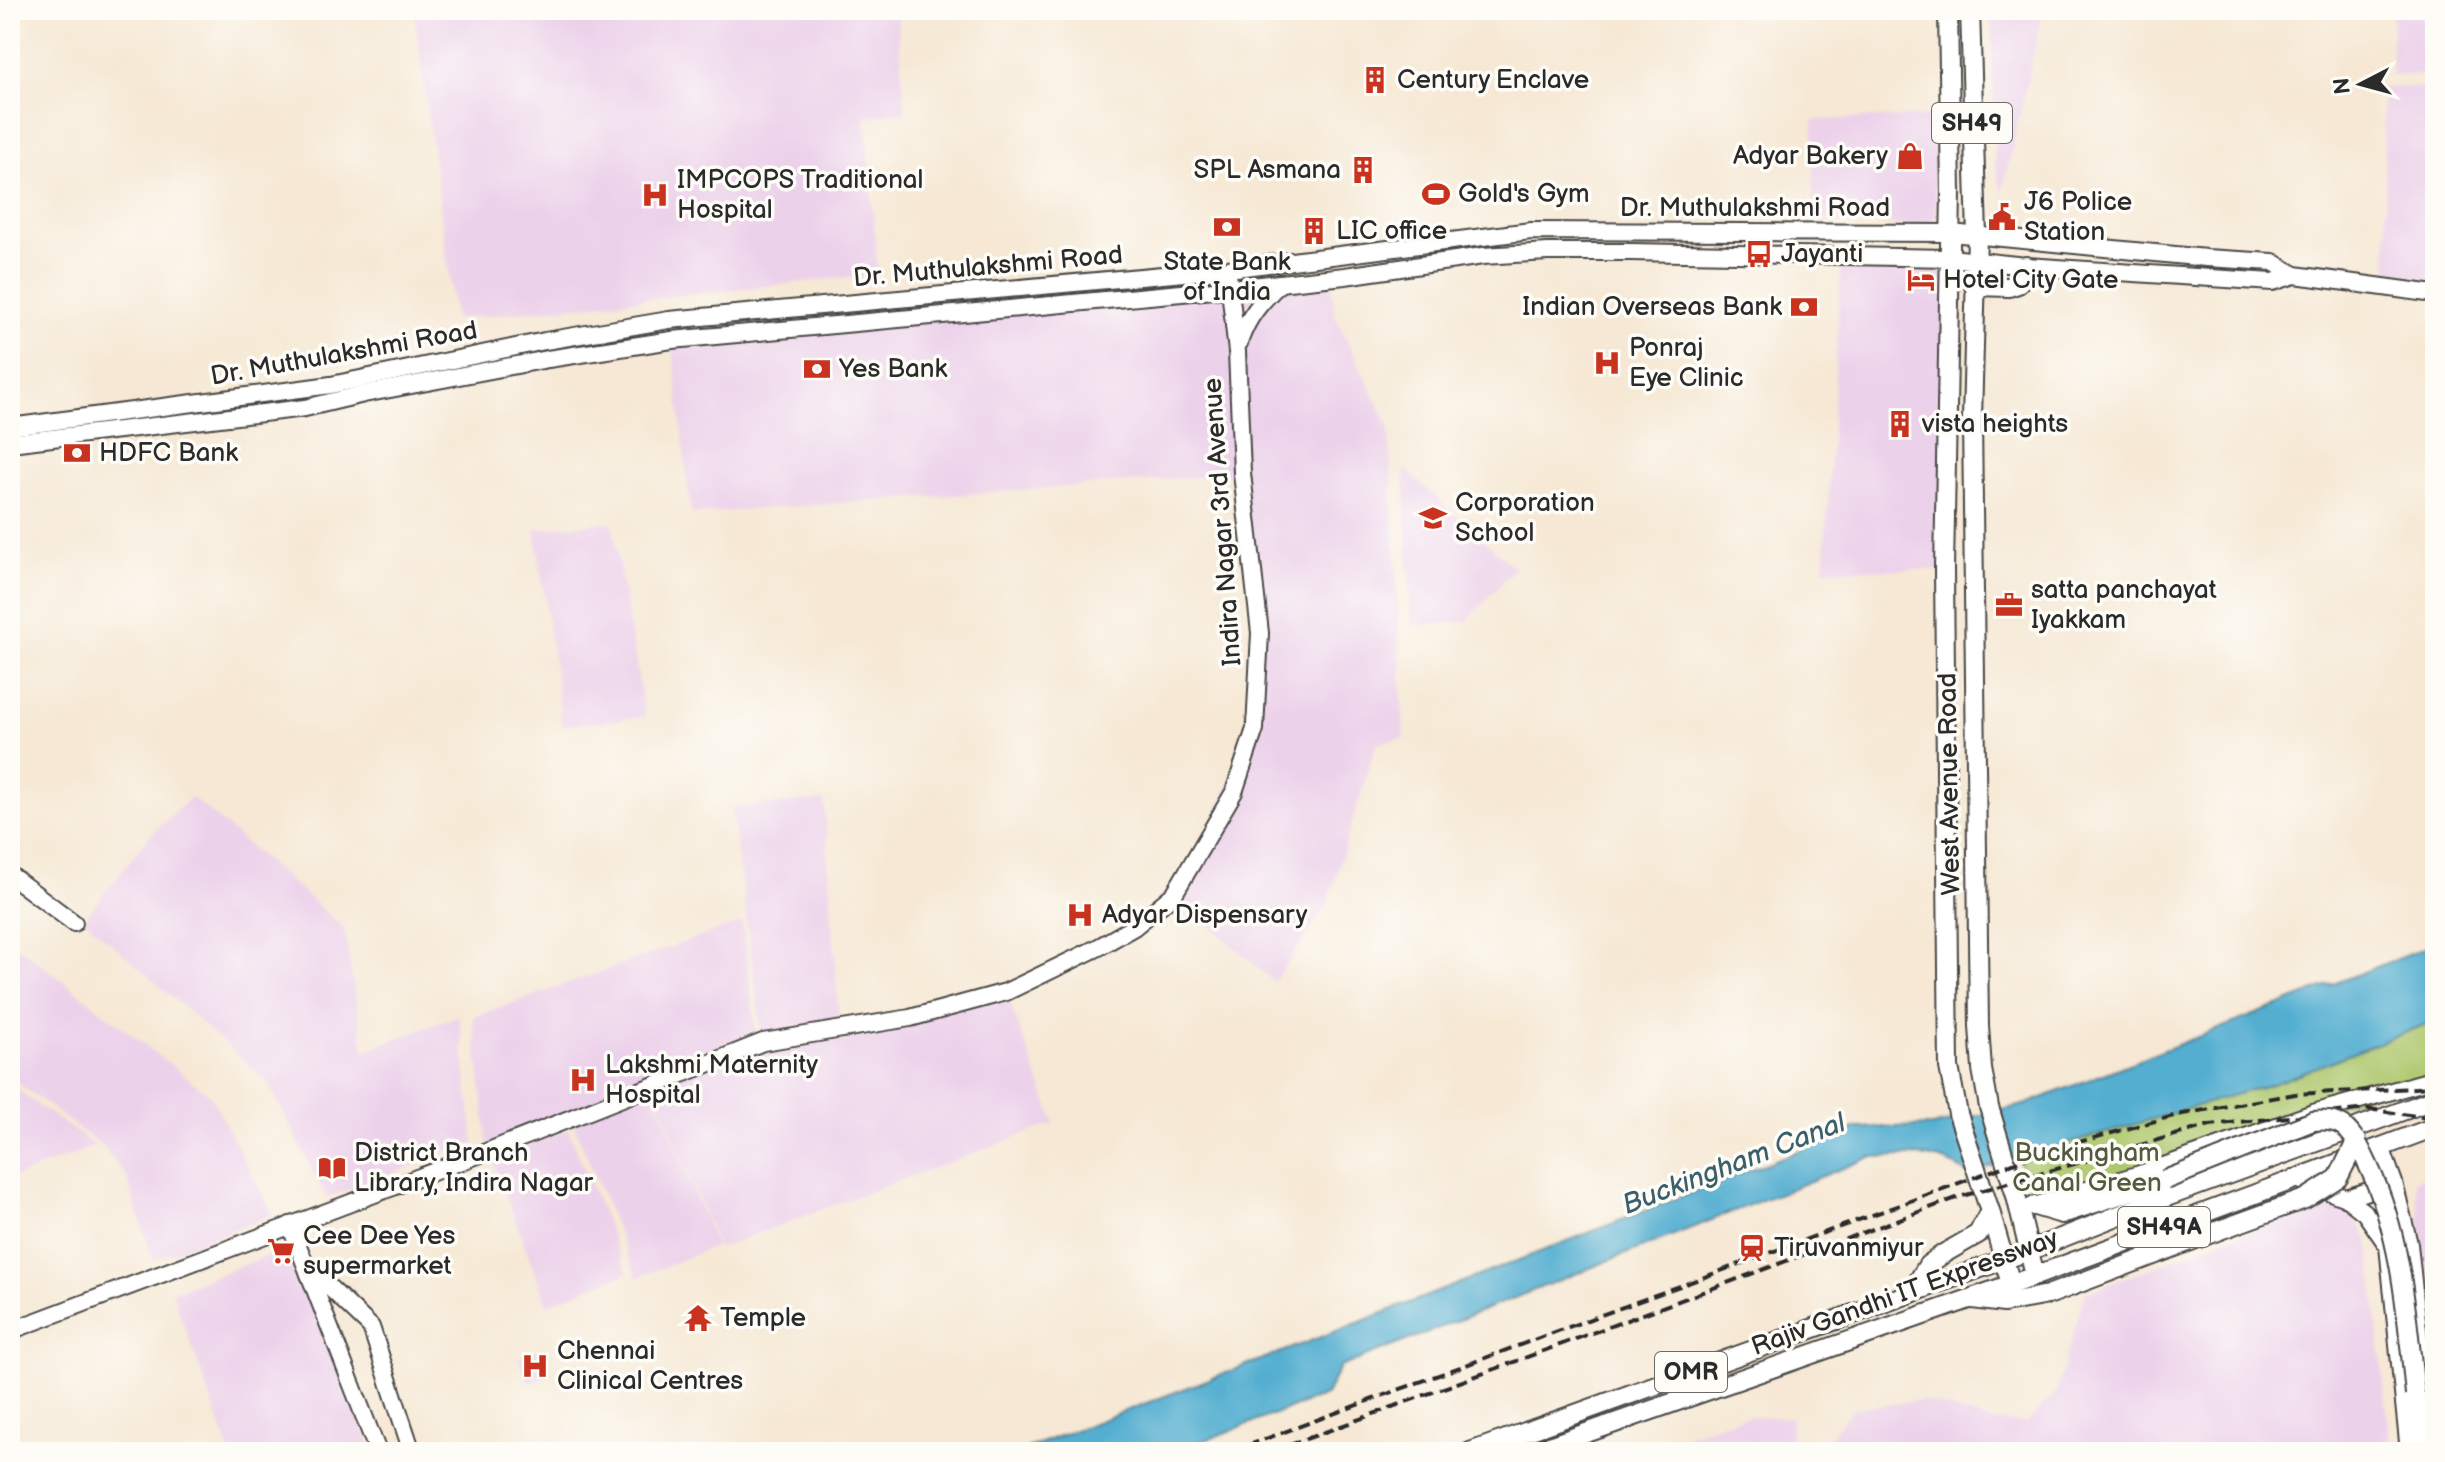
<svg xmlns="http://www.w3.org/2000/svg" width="2445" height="1462" font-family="'Balsamiq Sans',sans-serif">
<rect width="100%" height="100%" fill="#fdfcf7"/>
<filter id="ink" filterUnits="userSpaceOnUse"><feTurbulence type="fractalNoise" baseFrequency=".0125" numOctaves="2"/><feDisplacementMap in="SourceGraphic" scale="16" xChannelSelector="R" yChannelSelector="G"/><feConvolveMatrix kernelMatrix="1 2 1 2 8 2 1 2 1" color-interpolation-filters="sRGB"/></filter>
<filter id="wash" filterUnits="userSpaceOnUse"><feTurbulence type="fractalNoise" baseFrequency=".006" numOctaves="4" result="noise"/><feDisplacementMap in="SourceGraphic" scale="32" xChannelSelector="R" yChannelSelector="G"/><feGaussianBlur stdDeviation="1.8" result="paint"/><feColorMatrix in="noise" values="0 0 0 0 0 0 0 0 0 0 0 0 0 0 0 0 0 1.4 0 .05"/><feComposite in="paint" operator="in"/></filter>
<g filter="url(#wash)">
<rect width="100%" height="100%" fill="#f6e8d4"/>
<g fill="#ecd1ea">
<path d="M414,10H897L905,112L865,117L878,274L455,319Z"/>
<path d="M1991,10H2043L2002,194L1995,164Z"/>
<path d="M2393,10H2435V75H2391Z"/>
<path d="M2382,87L2435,88V287L2388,281Z"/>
<path d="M1934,116L1936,215L1926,226L1813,221V120Z"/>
<path d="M1841,266L1946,267L1942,570L1824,569Z"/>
<path d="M1331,278L1335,315L1389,426L1404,738L1376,744L1327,905L1274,982L1174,894L1190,871L1255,729L1260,633L1242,474L691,514L672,340Z"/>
<path d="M1404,469L1515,568L1466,622L1411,625Z"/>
<path d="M612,522L645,717L562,726L535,529Z"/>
<path d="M192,797L344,928L364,1051L459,1015L474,1143L327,1198L267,1081L84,919L152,833Z"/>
<path d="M824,800L840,1030L1006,992L1055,1123L719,1248L652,1085L763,1042L731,808Z"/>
<path d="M742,922L757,1042L488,1146L473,1017Z"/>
<path d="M10,940L211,1096L273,1215L153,1260L126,1175L101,1145L10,1077Z"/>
<path d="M10,1085L95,1146L10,1179Z"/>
<path d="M652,1089L716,1246L637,1278L572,1120Z"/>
<path d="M568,1129L627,1273L547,1304L492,1159Z"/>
<path d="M2435,1172V1359L2415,1180Z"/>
<path d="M2317,1205L2347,1209L2369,1240L2391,1452H1822L1823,1444L1853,1409L1923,1400L1993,1422H2028L2056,1393L2085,1293Z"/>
<path d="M292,1247L372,1452H230L172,1292Z"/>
<path d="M541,1348L552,1373L529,1384L518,1358Z"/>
<path d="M1748,1416L1791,1418V1452H1631Z"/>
</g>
<path fill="#aec86d" stroke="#6c7a4c" stroke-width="2" d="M2435,1021V1075L2040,1198L2031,1190L2017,1157L2278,1082Z"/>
<path fill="#52aed0" stroke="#3e6c7e" stroke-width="2" d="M2435,944V1021L2278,1082L1967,1174C1940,1151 1905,1156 1871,1157L1340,1367L1326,1395L1174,1452H1017L1355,1324L1857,1128L1932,1126L2024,1105Z"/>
</g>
<g filter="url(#ink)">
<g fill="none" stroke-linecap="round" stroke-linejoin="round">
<g stroke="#494744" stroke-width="20">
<g id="secondary">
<path d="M1239,343C1247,317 1261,302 1280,283"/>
<path d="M10,427L331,385L545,341L669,320L1228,269L1531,231L1951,233L2206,258L2273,262L2295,275L2435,294"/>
<path d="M10,443L305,408L364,394L548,359L672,340L1214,290L1345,276L1483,256L1548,252H1630L1950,258L2026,266L2273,282L2295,275"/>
<path d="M10,875L74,923"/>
<path d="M2381,1147L2394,1183L2409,1244L2431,1452"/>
<path d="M2294,1178L2346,1198L2365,1213L2388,1246L2409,1452"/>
<path d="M2346,1198L2390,1184"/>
<path d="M2031,1207L2150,1171L2313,1113L2435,1079"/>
<path d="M290,1225L378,1452"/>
<path d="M309,1274L330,1288L371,1327L412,1452"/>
<path d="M10,1331L486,1152L763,1042L910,1018L1006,992L1097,948L1134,927L1174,894L1234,792L1255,729L1260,633L1242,473L1237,352L1229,280"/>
</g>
</g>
<g stroke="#494744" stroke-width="22">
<g id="primary">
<path d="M1948,10L1951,193L1944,570L1949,1067L1958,1114L1990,1211L2011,1284"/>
<path d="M1970,10L1977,236L1972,419L1979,1026L1982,1069L1989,1107L2016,1196L2035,1276"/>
<path d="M1974,286L2009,287L2018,284L2026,266"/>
<path d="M2035,1206L2062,1214L2165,1180"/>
<path d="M1911,1293L1928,1265L1943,1254L1978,1234L1990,1211"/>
<path d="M1973,1299L2004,1303L2048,1295L2225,1228"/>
<path d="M2415,1394L2420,1452"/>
<path d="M1470,1452L2028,1251L2150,1203L2435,1099"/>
<path d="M1532,1452L2035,1276L2435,1127"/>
</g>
</g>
<use href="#secondary" stroke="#fff" stroke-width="16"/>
<use href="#primary" stroke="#fff" stroke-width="18"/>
<g stroke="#2b2b2b" stroke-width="4" stroke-dasharray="12 6" stroke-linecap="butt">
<path d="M1230,1452L2043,1152L2177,1115L2295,1094L2435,1087"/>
<path d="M1271,1452L1959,1197L2210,1125L2368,1109L2435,1119"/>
</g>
<g stroke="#494744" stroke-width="22" stroke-linecap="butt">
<g id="primary-bridge">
<path d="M2165,1180L2313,1121C2323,1120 2334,1120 2343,1126C2356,1137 2362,1152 2369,1167C2402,1237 2407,1317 2415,1394"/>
<path d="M2225,1228L2305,1199L2338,1178L2357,1140"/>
</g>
</g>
<use href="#primary-bridge" stroke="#fff" stroke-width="18"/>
</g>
</g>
<defs>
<g id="building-bare" transform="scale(2.16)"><path d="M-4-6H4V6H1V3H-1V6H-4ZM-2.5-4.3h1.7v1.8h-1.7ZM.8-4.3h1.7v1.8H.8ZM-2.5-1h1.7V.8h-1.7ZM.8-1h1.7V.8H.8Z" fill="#c8321e" stroke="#fdfcf7" stroke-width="2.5" paint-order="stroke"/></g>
<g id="shop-bare" transform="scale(2.16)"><path d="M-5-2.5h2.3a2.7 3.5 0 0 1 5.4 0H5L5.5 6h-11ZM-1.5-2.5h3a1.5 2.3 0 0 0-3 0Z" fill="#c8321e" stroke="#fdfcf7" stroke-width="2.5" paint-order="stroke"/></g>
<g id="stadium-bare" transform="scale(2.16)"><path d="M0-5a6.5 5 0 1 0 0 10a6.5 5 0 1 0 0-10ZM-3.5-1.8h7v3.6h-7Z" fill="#c8321e" stroke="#fdfcf7" stroke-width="2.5" paint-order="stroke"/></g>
<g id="hospital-bare" transform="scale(2.16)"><path d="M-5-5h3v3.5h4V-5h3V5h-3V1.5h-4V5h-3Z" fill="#c8321e" stroke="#fdfcf7" stroke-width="2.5" paint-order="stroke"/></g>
<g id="civic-bare" transform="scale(2.16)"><path d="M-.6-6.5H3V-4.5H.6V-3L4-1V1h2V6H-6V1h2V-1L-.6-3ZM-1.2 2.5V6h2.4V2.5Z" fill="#c8321e" stroke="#fdfcf7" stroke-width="2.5" paint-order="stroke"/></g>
<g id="bank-bare" transform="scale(2.16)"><path d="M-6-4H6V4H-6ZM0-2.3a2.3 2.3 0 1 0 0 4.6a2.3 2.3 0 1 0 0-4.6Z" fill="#c8321e" stroke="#fdfcf7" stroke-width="2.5" paint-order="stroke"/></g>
<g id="bus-bare" transform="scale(2.16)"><path d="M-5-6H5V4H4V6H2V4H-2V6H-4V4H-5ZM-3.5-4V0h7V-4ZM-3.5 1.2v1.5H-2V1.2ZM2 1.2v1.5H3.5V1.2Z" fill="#c8321e" stroke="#fdfcf7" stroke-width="2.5" paint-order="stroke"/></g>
<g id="hotel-bare" transform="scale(2.16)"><path d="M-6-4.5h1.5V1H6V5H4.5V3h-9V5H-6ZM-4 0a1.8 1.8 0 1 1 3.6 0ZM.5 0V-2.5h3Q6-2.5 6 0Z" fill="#c8321e" stroke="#fdfcf7" stroke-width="2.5" paint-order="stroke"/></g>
<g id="school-bare" transform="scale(2.16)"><path d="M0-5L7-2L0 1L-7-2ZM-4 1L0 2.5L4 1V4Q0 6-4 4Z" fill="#c8321e" stroke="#fdfcf7" stroke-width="2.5" paint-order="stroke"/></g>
<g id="office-bare" transform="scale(2.16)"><path d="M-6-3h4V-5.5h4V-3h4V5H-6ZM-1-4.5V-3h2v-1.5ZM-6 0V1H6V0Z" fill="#c8321e" stroke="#fdfcf7" stroke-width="2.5" paint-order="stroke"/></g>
<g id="library-bare" transform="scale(2.16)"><path d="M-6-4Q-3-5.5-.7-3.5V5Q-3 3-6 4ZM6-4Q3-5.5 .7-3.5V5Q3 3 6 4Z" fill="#c8321e" stroke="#fdfcf7" stroke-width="2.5" paint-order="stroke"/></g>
<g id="station-bare" transform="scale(2.16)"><path d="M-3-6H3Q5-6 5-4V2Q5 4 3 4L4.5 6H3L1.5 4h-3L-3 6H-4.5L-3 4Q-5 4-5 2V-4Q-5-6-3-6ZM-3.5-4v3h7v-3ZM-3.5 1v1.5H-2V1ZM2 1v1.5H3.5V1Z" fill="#c8321e" stroke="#fdfcf7" stroke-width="2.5" paint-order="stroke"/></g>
<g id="supermarket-bare" transform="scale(2.16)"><path d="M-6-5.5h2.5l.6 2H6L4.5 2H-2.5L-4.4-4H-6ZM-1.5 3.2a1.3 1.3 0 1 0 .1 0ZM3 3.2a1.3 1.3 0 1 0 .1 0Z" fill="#c8321e" stroke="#fdfcf7" stroke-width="2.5" paint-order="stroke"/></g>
<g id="temple-bare" transform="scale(2.16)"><path d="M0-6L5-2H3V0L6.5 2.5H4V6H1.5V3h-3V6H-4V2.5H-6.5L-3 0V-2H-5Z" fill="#c8321e" stroke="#fdfcf7" stroke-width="2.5" paint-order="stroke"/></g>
</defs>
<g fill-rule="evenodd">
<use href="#building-bare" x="1375" y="80"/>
<use href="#shop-bare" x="1910" y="156"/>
<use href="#building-bare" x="1363" y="170"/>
<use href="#stadium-bare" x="1436" y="194"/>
<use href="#hospital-bare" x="655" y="195"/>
<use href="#civic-bare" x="2002" y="217"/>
<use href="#bank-bare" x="1227" y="227"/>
<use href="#building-bare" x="1314" y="231"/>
<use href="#bus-bare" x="1759" y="254"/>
<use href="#hotel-bare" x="1921" y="280"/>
<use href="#bank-bare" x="1804" y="307"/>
<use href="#hospital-bare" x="1607" y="363"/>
<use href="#bank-bare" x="817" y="369"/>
<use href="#building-bare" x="1900" y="424"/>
<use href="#bank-bare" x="77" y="453"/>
<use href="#school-bare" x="1433" y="518"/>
<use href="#office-bare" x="2009" y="605"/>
<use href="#hospital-bare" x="1080" y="915"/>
<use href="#hospital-bare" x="583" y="1080"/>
<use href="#library-bare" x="332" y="1168"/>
<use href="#station-bare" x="1752" y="1248"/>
<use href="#supermarket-bare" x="281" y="1251"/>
<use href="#temple-bare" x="698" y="1318"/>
<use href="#hospital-bare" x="535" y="1366"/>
</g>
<g text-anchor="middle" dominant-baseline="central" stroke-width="7" stroke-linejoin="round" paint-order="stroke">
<g fill="#fdfcf7" stroke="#6a6a68" stroke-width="2">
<rect x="1932" y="103" width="80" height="40" rx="6"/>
<rect x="2118" y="1207" width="92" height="40" rx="6"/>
<rect x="1655" y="1352" width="72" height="40" rx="6"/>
</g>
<g font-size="24" font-weight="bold" fill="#2b2b2b">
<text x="1972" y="123">SH49</text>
<text x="2164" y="1227">SH49A</text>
<text x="1691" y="1372">OMR</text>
</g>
<g font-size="26" fill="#2b2b2b" stroke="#fdfcf7" text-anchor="start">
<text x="1397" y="80">Century Enclave</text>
<text x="1888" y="156" text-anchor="end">Adyar Bakery</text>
<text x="1341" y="170" text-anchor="end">SPL Asmana</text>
<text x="677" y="180">IMPCOPS Traditional<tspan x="677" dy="30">Hospital</tspan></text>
<text x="1458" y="194">Gold's Gym</text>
<text x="2024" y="202">J6 Police<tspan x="2024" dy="30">Station</tspan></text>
<text x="1336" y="231">LIC office</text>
<text x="1781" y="254">Jayanti</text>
<text x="1227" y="262" text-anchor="middle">State Bank<tspan x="1227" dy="30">of India</tspan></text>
<text x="1943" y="280">Hotel City Gate</text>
<text x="1782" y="307" text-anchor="end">Indian Overseas Bank</text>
<text x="1629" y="348">Ponraj<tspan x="1629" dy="30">Eye Clinic</tspan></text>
<text x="839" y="369">Yes Bank</text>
<text x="1922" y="424">vista heights</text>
<text x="99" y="453">HDFC Bank</text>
<text x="1455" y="503">Corporation<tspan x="1455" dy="30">School</tspan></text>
<text x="2031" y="590">satta panchayat<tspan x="2031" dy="30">Iyakkam</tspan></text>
<text x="1102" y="915">Adyar Dispensary</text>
<text x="605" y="1065">Lakshmi Maternity<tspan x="605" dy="30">Hospital</tspan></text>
<text x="354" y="1153">District Branch<tspan x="354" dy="30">Library, Indira Nagar</tspan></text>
<text x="303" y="1236">Cee Dee Yes<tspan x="303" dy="30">supermarket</tspan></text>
<text x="1774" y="1248">Tiruvanmiyur</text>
<text x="720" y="1318">Temple</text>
<text x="557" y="1351">Chennai<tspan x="557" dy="30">Clinical Centres</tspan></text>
</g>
<g font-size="26" fill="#2b2b2b" stroke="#fdfcf7">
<text x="1755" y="208">Dr. Muthulakshmi Road</text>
<text transform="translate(988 267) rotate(-5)">Dr. Muthulakshmi Road</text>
<text transform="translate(344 354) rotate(-10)">Dr. Muthulakshmi Road</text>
<text transform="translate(1223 522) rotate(-94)">Indira Nagar 3rd Avenue</text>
<text transform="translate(1950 784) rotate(-91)">West Avenue Road</text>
<text transform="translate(1905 1293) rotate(-20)">Rajiv Gandhi IT Expressway</text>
</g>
<g font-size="26" fill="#525a3f" stroke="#fdfcf7">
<text x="2087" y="1153">Buckingham<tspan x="2087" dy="30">Canal Green</tspan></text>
</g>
<g font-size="28" font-style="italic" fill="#3b5f6d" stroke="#fdfcf7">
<text transform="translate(1734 1164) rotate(-21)">Buckingham Canal</text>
</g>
</g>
<rect width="2445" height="1462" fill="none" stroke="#fdfcf7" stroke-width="40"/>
<g transform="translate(2361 84) rotate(264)" stroke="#fdfcf7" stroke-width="6" paint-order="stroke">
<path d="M0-6L14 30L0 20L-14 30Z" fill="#2b2b2b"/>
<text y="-12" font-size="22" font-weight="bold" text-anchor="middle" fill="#2b2b2b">N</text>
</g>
</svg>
